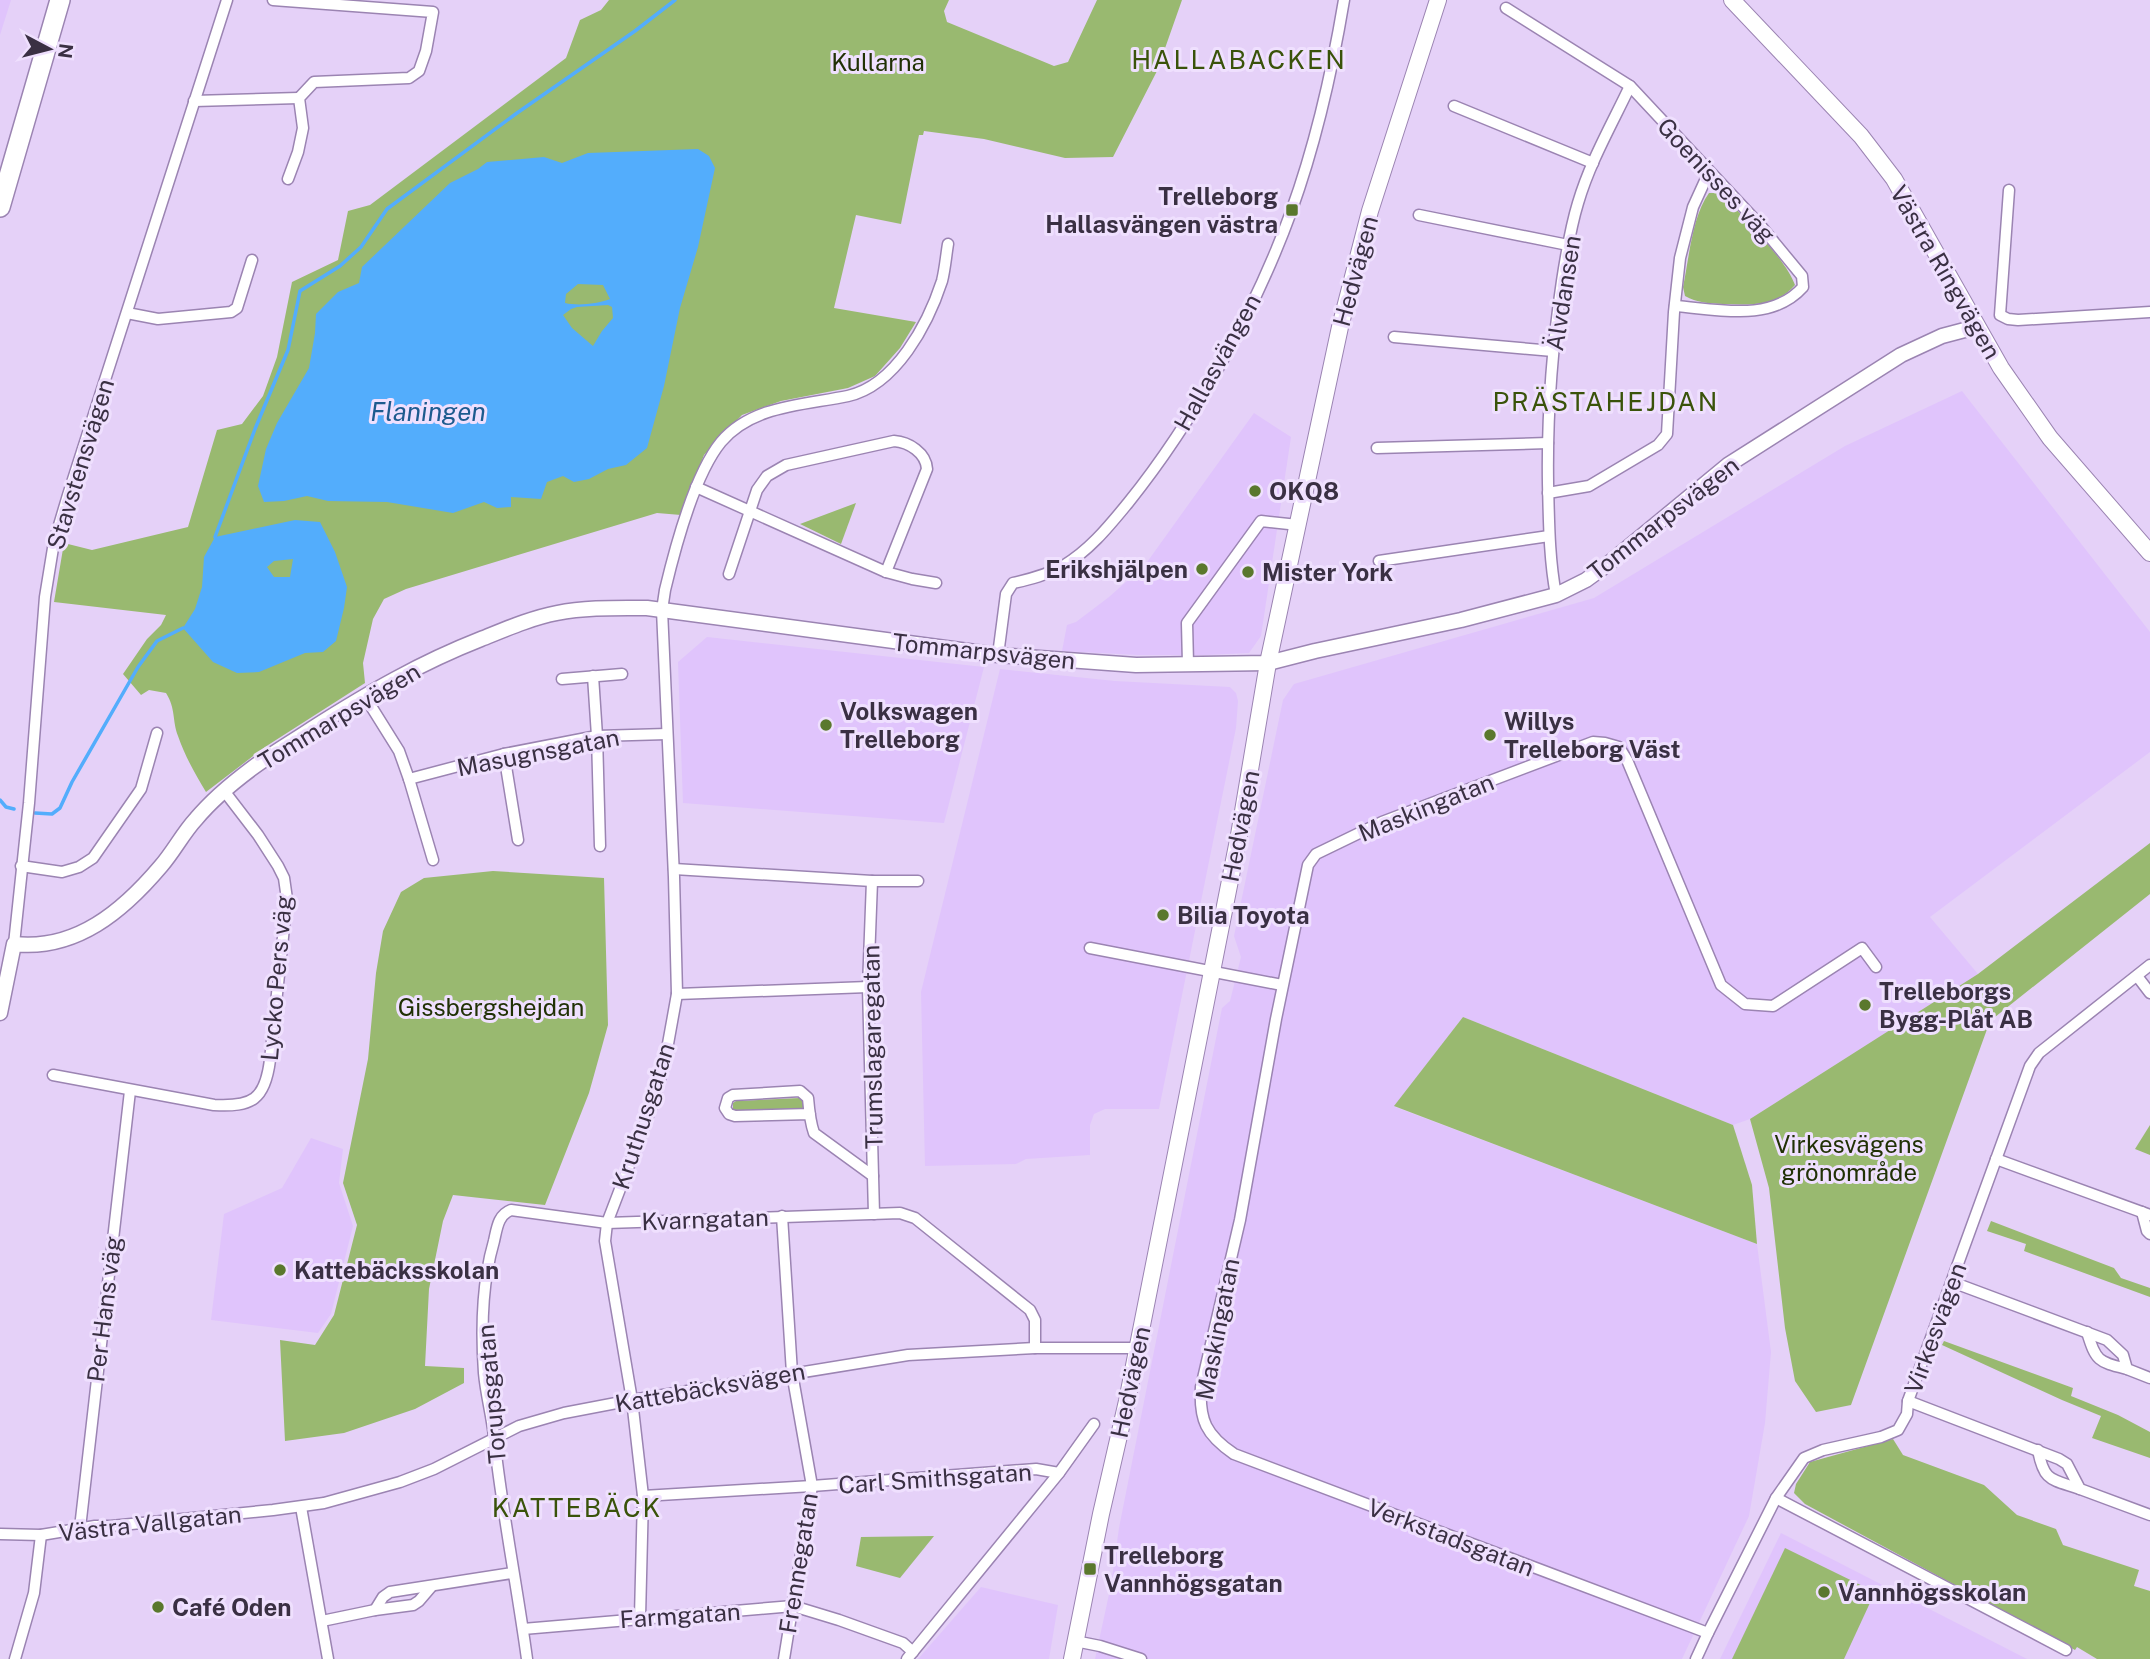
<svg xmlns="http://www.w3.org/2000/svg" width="2150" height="1659" font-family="'Public Sans',sans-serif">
<rect width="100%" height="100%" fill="#e5d1f8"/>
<g fill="#e0c4fc">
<path d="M0,0H11L0,35Z"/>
<path d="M1962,391L2150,632V752L1930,917L1978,974L1750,1119L1733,1125L1463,1017L1395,1107L1757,1244L1771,1352L1765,1423L1749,1516L1682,1659H1095L1111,1585L1119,1528L1222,1008L1230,1001L1241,957L1234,936L1283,700L1294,684L1594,598L1845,446Z"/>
<path d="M1254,413L1291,437L1261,636L1249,653L1206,655H1138L1062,651L1067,625L1076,622L1109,597L1145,565Z"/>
<path d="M707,637L984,667L944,823L683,803L678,662Z"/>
<path d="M1000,669L1115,681L1230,687L1236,693L1238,701L1236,728L1159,1109H1105L1094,1114L1090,1125V1155L1026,1159L1016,1164L925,1166L921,992Z"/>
<path d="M311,1138L343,1149L339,1183L353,1226L331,1314L318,1333L211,1320L224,1214L282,1188Z"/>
<path d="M1781,1533L2027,1659H1720Z"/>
<path d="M981,1587L1058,1605L1049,1659H918Z"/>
</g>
<g fill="#99b970">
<path d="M609,0H949L944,11L947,22L1054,66L1068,62L1097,0H1182L1157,71L1113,157L1065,158L984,139L924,131L923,135H919L901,224L856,215L834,308L916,322L900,348L875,376L848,388L781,401L742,415L704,455L681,515L657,513L406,589L384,599L373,619L363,663L365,683L265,747L206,792C195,774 185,756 178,736C172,720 176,709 166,693L149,690L141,695L123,674L147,639L161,625L166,615L54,602L64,543L92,550L188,527L217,430L242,424L263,396L277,357L292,282L338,260L348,211L370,205L566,58L580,20L601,10Z"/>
<path d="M1709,193H1721C1741,215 1786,259 1795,285C1776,307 1749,305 1723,304C1708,303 1697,303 1685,296L1683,287C1689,259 1692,216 1709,193Z"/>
<path d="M856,503L841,544L800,524Z"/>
<path d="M2150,843V894L1990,1021L1851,1405L1816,1412L1795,1381L1785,1328L1769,1188L1750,1119L1978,974Z"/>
<path d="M493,871L604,878L608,1025L589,1093L545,1205L453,1195L443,1221L429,1289L425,1366L464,1368V1383L415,1409L344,1433L285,1441L280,1340L315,1345L334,1315L357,1225L343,1183L368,1059L376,973L383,931L401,892L424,878Z"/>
<path d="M1463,1017L1733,1125L1752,1185L1757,1244L1394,1106Z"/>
<path d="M800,1098L804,1101V1106L801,1110L735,1112L733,1109V1103L736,1101Z"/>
<path d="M2150,1125V1155L2135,1149Z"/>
<path d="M1991,1221L2114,1268L2121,1278L2150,1288V1297L2024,1251L2026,1244L1987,1231Z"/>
<path d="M1944,1341L2073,1388L2071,1396L2118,1415L2150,1432V1458L2092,1438L2101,1416L2062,1400L1942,1345Z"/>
<path d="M1893,1439L1903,1455L1984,1485L2017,1515L2056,1529L2063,1545L2139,1570L2134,1586L2150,1591V1659H2097L2077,1647L2075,1650L1805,1504L1794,1493L1796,1484L1810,1462Z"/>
<path d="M934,1536L900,1578L856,1566L861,1537Z"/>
<path d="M1785,1548L1875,1592L1844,1659H1732Z"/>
</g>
<g fill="#53adfc" fill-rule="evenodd">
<path d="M698,149L709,156L715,168L698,247L680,308L664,386L647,448L626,465L608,469L589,479L574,482L563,476L547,482L541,499L511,497V507L497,508L484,502L453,513L387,502L328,501L307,496L284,501L264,502L258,486L266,449L277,423L309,368L315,333L316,314L338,292L359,283L362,267L450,183L478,169L487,162L544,157L562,163L588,153ZM578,284L603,285L610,299C597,304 578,306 565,303L566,294ZM608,305L612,307L613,318L602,331L593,346L572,328L563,315L571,309L577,307Z"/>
<path d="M295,520L320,522L335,552L347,587L344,608L336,641L323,652L305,653L259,672L237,673L213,662L183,628L195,609L202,587L204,557L215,537ZM293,559L290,577H274L267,567L274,561Z"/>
</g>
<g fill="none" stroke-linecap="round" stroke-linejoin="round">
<g stroke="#53adfc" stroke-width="3.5">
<path d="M215,537L255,429L288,350L300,291L340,266L361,247L387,209L517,113L635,31L675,0"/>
<path d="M0,800L6,807L14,809"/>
<path d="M35,813L52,814L60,808L72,782L138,667L157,641L183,628"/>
</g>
<g stroke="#9b84b2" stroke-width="13">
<g id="minor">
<path d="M273,0L433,12L426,51L419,71L409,78L314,82L299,98L303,128L298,152L288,179"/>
<path d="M1506,8L1630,86L1760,225L1802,276L1803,287C1771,323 1717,309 1675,306"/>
<path d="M194,101L299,98"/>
<path d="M1454,106L1593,163"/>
<path d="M2009,190L2000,315L2008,319L2018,320L2150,312"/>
<path d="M1419,215L1568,245"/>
<path d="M127,313L158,319L231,312L237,308L252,260"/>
<path d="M1394,337L1553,351"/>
<path d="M1377,448L1548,443"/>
<path d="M696,487L886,572L912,579L936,583"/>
<path d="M1548,493L1589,486L1658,445L1667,434L1674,312L1680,258L1693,207L1709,172"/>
<path d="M1379,561L1549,536"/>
<path d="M729,574L757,490L767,476L786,465L894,441C909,442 926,453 927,469L886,572"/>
<path d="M1556,595C1549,558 1549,521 1548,483C1547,416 1552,348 1562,281C1566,255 1570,229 1578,203C1590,162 1612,124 1630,86"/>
<path d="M998,655L1006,594L1013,583C1031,579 1047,575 1063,566C1090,550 1109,526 1128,503C1194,421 1255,311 1291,212C1316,143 1332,72 1344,0"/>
<path d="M1188,664L1187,623L1261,521L1298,525"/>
<path d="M593,676L597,736L600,846"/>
<path d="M562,679L622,674"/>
<path d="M364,695L399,751L409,779L433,860"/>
<path d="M504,754L518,840"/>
<path d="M409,779L504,754L597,736L667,734"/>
<path d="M21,866L62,872L79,867L93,858L141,789L157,733"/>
<path d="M674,869L872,881H918"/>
<path d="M872,881L868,987L874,1214"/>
<path d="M14,944L29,803L45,597L54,542L68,495L227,0"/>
<path d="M1090,948L1282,985"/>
<path d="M2137,976L2150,993"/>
<path d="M677,994L868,987"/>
<path d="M53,1075L214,1105C252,1107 265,1100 270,1060L287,899L284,878L278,866L258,835L225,792"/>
<path d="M810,1114L735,1116L729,1114L725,1108L728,1098L733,1095L800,1091L808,1098C809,1110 810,1122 814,1133L873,1176"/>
<path d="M1996,1159L2150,1215"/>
<path d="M2142,1212L2147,1231L2150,1234"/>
<path d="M782,1216L792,1373L812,1486L784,1659"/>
<path d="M1952,1282L2107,1340L2123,1355L2127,1369L2150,1378"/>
<path d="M2087,1332C2096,1362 2099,1362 2127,1369"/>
<path d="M1908,1401L2059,1459L2067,1464L2080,1489L2150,1515"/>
<path d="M2038,1450C2044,1482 2051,1479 2080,1489"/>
<path d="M643,1496L812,1486L1036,1469L1059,1473"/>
<path d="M1776,1498L2066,1650"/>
<path d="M301,1507L328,1659"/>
<path d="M80,1528L130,1091"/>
<path d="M0,1534L41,1535L95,1526H111L273,1510L324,1503L400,1482L434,1469L519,1426L564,1413L632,1400L908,1355L1035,1348H1137"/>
<path d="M375,1610L383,1597L390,1592L512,1573"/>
<path d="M640,1617L643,1496L632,1400L605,1241L607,1223L651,1108L664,1066L677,994L674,877L662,610L665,590C675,548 694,475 721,442C752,405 805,405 848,396C896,385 928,324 942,281C945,269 946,256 948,244"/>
<path d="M322,1621L375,1610L413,1605L419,1601L431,1587"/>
<path d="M523,1629L793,1606L839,1620L903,1643L913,1652"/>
<path d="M1708,1633L1234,1454C1206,1435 1199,1420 1201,1387L1240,1220L1276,1019L1308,865L1316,854L1382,822L1593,742L1605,743L1619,747L1627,760L1721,985L1745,1004L1773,1006L1862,948L1876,967"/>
<path d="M1075,1641L1100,1646L1141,1659"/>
<path d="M15,1659L34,1593L41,1535"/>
<path d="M527,1659C517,1585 502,1512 494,1437C492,1416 486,1395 484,1373C481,1331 482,1282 494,1241C497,1228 498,1215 511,1210L607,1223L900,1213L915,1218L1030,1310L1035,1320V1348"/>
<path d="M907,1659L1059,1473L1094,1424"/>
<path d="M1696,1659L1708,1633L1776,1498L1804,1458L1823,1450L1881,1437L1898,1430L1907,1414L1908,1401L2030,1066L2039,1053L2150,965"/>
</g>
</g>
<g stroke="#9b84b2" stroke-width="17">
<path id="tertiary" d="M0,1013L14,944C76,951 123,911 161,866C174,851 183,833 196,819C211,801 231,784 251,769C271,754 292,742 313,728C368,693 420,663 481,639C506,629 531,618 557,613C586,607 617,608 647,608L998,655L1136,665L1268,663L1315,651L1461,620L1556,595L1586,580L1608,564L1728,465L1901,355L1942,336L1976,327"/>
</g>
<g stroke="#9b84b2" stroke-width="18">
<g id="secondary">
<path d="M1732,0L1861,136L1894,179L2001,368L2050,438L2150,553"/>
<path d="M1072,1659L1101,1514L1127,1401L1239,835L1268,663L1340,327L1370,211L1438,0"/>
</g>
</g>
<g stroke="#9b84b2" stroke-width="22">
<path id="trunk" d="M0,207L60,0"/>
</g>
<use href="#minor" stroke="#fff" stroke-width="10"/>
<use href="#tertiary" stroke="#fff" stroke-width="14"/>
<use href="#secondary" stroke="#fff" stroke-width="16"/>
<use href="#trunk" stroke="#fff" stroke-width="19"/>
</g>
<g fill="#5a782d" stroke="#efe0fe" stroke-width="2.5">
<rect x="1285" y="203" width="14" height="14" rx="3.5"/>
<circle cx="1255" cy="491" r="7"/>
<circle cx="1202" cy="569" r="7"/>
<circle cx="1248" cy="572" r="7"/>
<circle cx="826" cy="725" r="7"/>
<circle cx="1490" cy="735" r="7"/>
<circle cx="1163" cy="915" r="7"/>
<circle cx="1865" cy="1005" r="7"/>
<circle cx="280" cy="1270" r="7"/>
<rect x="1083" y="1562" width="14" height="14" rx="3.5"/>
<circle cx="1824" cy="1592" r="7"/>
<circle cx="158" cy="1607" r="7"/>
</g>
<g text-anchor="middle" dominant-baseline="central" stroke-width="6" stroke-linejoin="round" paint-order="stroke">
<g font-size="24" fill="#213105" stroke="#efe0fe">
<text x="878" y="62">Kullarna</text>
<text x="491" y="1007">Gissbergshejdan</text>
<text x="1849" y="1144">Virkesvägens<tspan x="1849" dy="28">grönområde</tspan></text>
</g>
<g font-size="24" fill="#3a3043" stroke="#efe0fe">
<text transform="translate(1717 180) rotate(47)">Goenisses väg</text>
<text transform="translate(1355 271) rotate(-75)">Hedvägen</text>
<text transform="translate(1946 272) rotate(60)">Västra Ringvägen</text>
<text transform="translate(1563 293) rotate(-81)">Älvdansen</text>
<text transform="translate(1217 362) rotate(-61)">Hallasvängen</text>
<text transform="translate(80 464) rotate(-73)">Stavstensvägen</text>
<text transform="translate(1663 518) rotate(-38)">Tommarpsvägen</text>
<text transform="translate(984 651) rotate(6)">Tommarpsvägen</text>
<text transform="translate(339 716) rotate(-31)">Tommarpsvägen</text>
<text transform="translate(538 752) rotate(-11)">Masugnsgatan</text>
<text transform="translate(1426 807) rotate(-22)">Maskingatan</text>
<text transform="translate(1240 826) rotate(-79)">Hedvägen</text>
<text transform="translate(276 978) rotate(-85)">Lycko Pers väg</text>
<text transform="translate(872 1047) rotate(-91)">Trumslagaregatan</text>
<text transform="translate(643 1116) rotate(-72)">Kruthusgatan</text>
<text transform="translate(705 1219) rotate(-2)">Kvarngatan</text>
<text transform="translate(104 1309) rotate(-83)">Per Hans väg</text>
<text transform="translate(1935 1328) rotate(-70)">Virkesvägen</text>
<text transform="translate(1217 1329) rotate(-79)">Maskingatan</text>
<text transform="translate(1130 1382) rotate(-78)">Hedvägen</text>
<text transform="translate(710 1387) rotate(-10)">Kattebäcksvägen</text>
<text transform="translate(491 1394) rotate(-95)">Torupsgatan</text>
<text transform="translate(935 1478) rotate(-4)">Carl Smithsgatan</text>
<text transform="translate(150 1523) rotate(-6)">Västra Vallgatan</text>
<text transform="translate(1451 1537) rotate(21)">Verkstadsgatan</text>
<text transform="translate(798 1563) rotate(-81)">Frennegatan</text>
<text transform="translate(680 1615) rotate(-4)">Farmgatan</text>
</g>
<g font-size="24" font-weight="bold" fill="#3a3043" stroke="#efe0fe" text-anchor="start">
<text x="1278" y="196" text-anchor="end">Trelleborg<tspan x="1278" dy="28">Hallasvängen västra</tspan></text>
<text x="1269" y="491">OKQ8</text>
<text x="1188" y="569" text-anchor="end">Erikshjälpen</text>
<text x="1262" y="572">Mister York</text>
<text x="840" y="711">Volkswagen<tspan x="840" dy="28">Trelleborg</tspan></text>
<text x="1504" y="721">Willys<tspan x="1504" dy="28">Trelleborg Väst</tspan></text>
<text x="1177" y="915">Bilia Toyota</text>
<text x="1879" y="991">Trelleborgs<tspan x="1879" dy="28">Bygg-Plåt AB</tspan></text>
<text x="294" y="1270">Kattebäcksskolan</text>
<text x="1104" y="1555">Trelleborg<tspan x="1104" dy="28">Vannhögsgatan</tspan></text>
<text x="1838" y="1592">Vannhögsskolan</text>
<text x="172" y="1607">Café Oden</text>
</g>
<g font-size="26" letter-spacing="2" fill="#3a530a" stroke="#efe0fe">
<text x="1239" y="59">HALLABACKEN</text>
<text x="1606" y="401">PRÄSTAHEJDAN</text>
<text x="577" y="1507">KATTEBÄCK</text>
</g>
<g font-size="26" font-style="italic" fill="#1d5b8f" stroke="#efe0fe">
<text x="428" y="411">Flaningen</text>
</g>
</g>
<g transform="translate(49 49) rotate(97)" stroke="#efe0fe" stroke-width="5" paint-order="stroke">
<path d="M0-5L12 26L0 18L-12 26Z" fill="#3a3043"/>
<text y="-10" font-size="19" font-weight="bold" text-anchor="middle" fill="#3a3043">N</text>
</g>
</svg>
